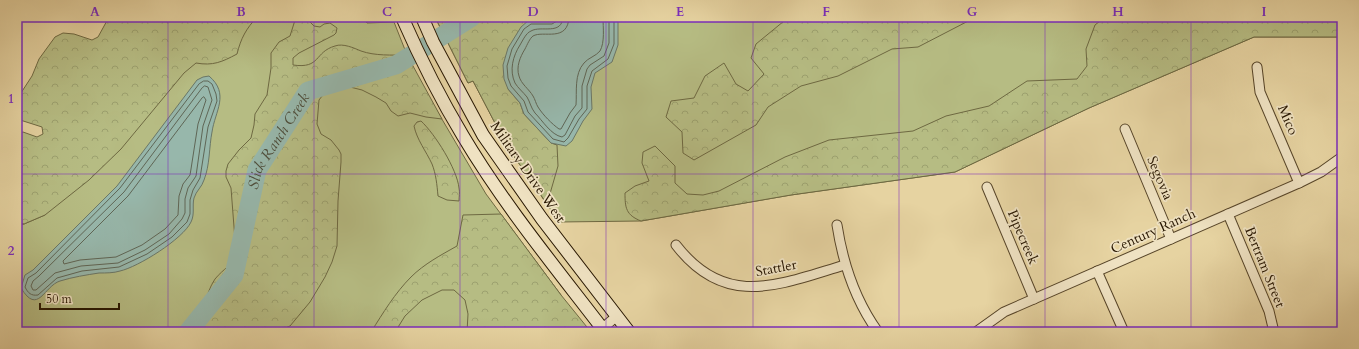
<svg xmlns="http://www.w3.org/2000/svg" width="1359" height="349" font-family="Cardo,serif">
<defs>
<pattern id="forest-crowns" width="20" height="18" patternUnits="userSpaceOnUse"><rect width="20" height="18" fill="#b6bc83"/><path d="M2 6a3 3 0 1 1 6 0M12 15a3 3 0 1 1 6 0" fill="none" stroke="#9ca16f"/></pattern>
</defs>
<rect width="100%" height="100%" fill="#e6d3a1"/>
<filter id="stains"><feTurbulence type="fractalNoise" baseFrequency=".005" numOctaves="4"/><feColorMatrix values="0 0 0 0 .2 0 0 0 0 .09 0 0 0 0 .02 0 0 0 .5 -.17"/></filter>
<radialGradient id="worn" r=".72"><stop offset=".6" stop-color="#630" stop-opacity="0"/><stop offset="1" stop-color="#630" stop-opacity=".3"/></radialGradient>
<g fill="#b6bc83" stroke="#6e6942">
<path d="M228,17H388L390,22H394L413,70L486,194L561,295L523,332H17V227L45,215Z"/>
<path d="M435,17H1342V37H1254L1089,108L955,172L791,195L641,221L559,222L507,146L473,81L468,83Z"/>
</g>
<g fill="url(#forest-crowns)" stroke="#6e6942">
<path d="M109,17H257C246,29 241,38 237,54C222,62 213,66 196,63L184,73L121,149L89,180L45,215L24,224L17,221V133L23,132L37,137L43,134L42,127L17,119V99L32,76L39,59L55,37L63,33L74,34L92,40L98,37Z"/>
<path d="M296,17H310V22L314,26L320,27L324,24L330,23L337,28L336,33L334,35L299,53L293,58V65C321,69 314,52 335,46C343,43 354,48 361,51C375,56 392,55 407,55L442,119L426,117L410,113L398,116L391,111L386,103L376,97L362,90L350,87L326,91L319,100L317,124L321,134L331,140L339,150L341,154V162L338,201L337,246L332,262L325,277L310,302L290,326L276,332H179C191,325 200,315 205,302C208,294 210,286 215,279C224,268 231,267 236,253L231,188L226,177V171L228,164L239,150L251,138L254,125L255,114L267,95L271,68V53L279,42L290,36Z"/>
<path d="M361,17H392L394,22L367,23Z"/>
<path d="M435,17H557L552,20H530L508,89L520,103L524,114L551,143L557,145L558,166L547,204L507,146L473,81L468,83Z"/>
<path d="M793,17H976L918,47L892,49L838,76L801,86L768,107L756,125L694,160L683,153L682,132L666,117L671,101L694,98L705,76L724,63L736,84L748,91L764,74L751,58L756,44L784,21Z"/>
<path d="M1105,17H1342V37H1254L1089,108L955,172L791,195L641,221C626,215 625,208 625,193L635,186L649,181L642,163L643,152L655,146L675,166V183L687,194L703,195L719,191L785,157L829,140L913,131L946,116L989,106L1027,81L1077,79L1087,66L1086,49L1095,25Z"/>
<path d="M421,121C435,134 457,169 459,188C460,192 459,197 459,201L447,200L438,196C437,185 436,174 432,164C426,151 417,140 414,126L417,122Z"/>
<path d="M501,214L561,295L591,332H467L468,314L465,300L454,290H442L422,300L405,316L395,332H371C383,313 395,293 411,277C424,264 441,255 457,246L463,215Z"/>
</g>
<g fill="#97b7ab" stroke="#6a7767">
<path d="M557,17H618V45L612,62L595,73L591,87L592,109L583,121L572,141L566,146L551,143L524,114L520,103L508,89L504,79L503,65L508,48L521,27L529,20H552Z"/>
<path d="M209,76C230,94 215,111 212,132C209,147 210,165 204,180C202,187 196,191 194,198C192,206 195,214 191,222C183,239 138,267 120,271C114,273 106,273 99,273C86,275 73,277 60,281C44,286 38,316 21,288L25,275L33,270L117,186L197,80L203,77Z"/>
</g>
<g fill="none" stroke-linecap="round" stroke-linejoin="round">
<g stroke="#5f6656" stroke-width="1">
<path d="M558,17L557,21L552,24H531L524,29L512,49L507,66L508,78L511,86L524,101L528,112L553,139L564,142L568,138L579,119L587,109V86L592,71L608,59L614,44V17"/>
<path d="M563,17C562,36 541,25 531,31C526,33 523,40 520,45C513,56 509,70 515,83C518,88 523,92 527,97C530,102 531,108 535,113C542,120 551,135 562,137L565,135L575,116L582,108V86L587,69L590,65L604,56L609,43V17"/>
<path d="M569,17C568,43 543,30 533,36C530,38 527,45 525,49C520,57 516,67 519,76C521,84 529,89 533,96C535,99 536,104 538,107C543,115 552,124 559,129H561L570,113L576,105C577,92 574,74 584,63C588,58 596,56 600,51C605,42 603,28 603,17"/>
<path d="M204,81H208L212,84L216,94L217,101L208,127L200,178L193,190L190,200V214L187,222L172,237L147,254L119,267L82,271L57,278L38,295C31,296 28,293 25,287L28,278L36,273L120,188L199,84Z"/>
<path d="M205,86L208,87L212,100L203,126L196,176L188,188L185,199V213L182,219L169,234L145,250L118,263L81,266L55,273L36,290H33L31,286L33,281L39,276L124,192L202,88Z"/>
<path d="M204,97L206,100L198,124L191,169L190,175L183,184L179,196L178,215L165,229L142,245L116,257L80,260L64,264L63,261L128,196L202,98Z"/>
</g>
<path stroke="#97b7ab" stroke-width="19" id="s1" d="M188,332L234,275L257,170L308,91L396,65L472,17"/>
<g stroke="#574529" stroke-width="11">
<g id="street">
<path d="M1257,67L1260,92L1299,183"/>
<path d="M1125,129L1171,239"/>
<path d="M987,187L1034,299"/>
<path d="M1228,214L1269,311L1274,332"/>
<path d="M837,225C843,264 855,300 878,332"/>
<path d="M676,245C726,310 780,284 845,265"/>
<path d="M1097,271L1124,332"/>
<path d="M598,332L617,316"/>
<path d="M976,332L1004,312L1299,183L1321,172L1342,157"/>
<path d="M1338,332L1342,330"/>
</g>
</g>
<g stroke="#271601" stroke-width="14">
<g id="secondary">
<path d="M402,17C420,58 440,98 463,136C504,205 556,268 605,332"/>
<path d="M422,17L433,42L483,135L542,219L629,332"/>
</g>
</g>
<use href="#street" stroke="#efe2c2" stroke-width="9"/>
<use href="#secondary" stroke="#efe2c2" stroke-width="12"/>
</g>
<path fill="none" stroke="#7b2cbf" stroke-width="1" stroke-opacity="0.55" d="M168,17V332M314,17V332M460,17V332M606,17V332M753,17V332M899,17V332M1045,17V332M1191,17V332M17,174H1342"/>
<g text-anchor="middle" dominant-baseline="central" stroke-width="3.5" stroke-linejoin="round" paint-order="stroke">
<g font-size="14" fill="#271601" stroke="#efe2c2">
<text transform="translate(1288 120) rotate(67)">Mico</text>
<text transform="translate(528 172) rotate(55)">Military Drive West</text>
<text transform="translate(1160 178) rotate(67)">Segovia</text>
<text transform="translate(1153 231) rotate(-24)">Century Ranch</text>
<text transform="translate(1023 237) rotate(67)">Pipecreek</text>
<text transform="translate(1265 267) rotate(68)">Bertram Street</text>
<text transform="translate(776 268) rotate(-11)">Stattler</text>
</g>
<g font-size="15" font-style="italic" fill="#4e4e3c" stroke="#efe2c2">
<text stroke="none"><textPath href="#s1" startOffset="216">Slick Ranch Creek</textPath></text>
</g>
</g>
<rect width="1359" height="349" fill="none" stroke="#e6d3a1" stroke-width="44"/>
<path d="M40 303v6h79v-6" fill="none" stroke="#271601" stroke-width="2"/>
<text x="46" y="303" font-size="12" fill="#271601" stroke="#efe2c2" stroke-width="3" paint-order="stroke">50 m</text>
<rect x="22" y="22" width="1315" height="305" fill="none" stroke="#7b2cbf" stroke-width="1.5"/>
<g font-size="13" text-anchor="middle" font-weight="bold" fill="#7b2cbf">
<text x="95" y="16">A</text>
<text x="241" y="16">B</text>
<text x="387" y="16">C</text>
<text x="533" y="16">D</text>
<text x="680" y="16">E</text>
<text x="826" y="16">F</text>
<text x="972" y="16">G</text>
<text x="1118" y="16">H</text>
<text x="1264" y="16">I</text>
<text x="11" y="103">1</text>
<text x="11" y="255">2</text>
</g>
<rect width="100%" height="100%" filter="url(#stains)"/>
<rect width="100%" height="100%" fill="url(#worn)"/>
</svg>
